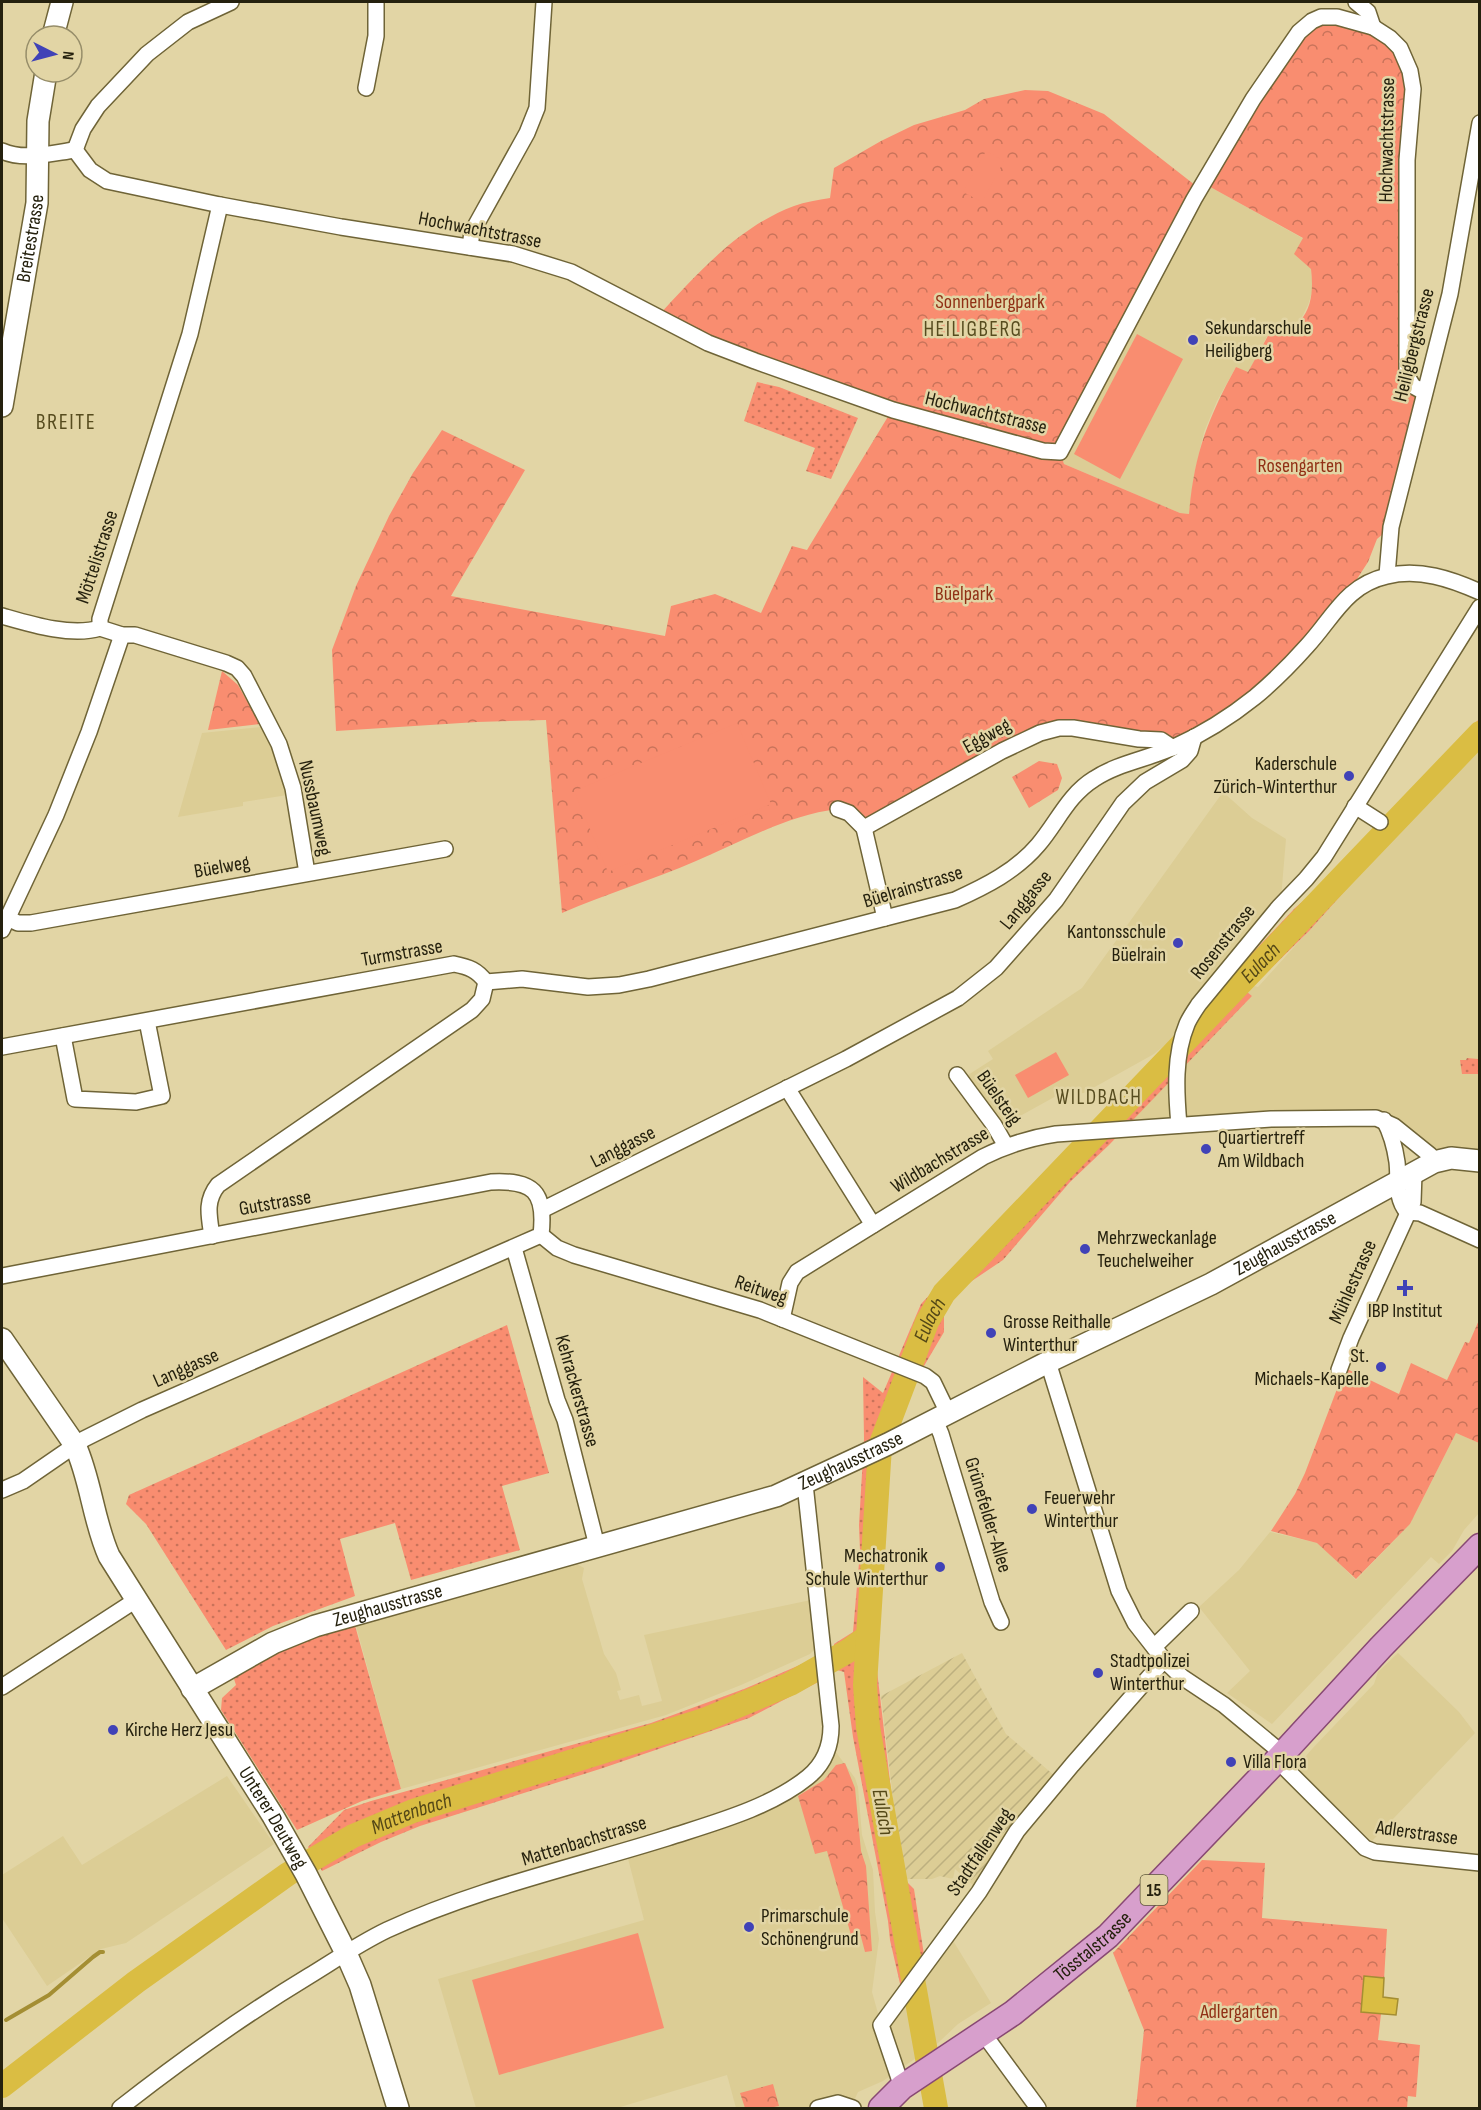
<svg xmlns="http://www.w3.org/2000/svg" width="1481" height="2110" font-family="'Sofia Sans Condensed',sans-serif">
<defs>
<pattern id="industrial-furrows" width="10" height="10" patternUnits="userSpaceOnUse" patternTransform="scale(1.5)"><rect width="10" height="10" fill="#dccd95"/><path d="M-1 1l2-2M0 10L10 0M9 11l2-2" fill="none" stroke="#bdb07f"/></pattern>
<pattern id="grass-dots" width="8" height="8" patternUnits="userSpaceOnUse" patternTransform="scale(1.5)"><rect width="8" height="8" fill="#f98d70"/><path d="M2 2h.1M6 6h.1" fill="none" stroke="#c9735a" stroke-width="1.8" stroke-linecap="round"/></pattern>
<pattern id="forest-crowns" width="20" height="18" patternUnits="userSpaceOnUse" patternTransform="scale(1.5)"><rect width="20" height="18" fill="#f98d70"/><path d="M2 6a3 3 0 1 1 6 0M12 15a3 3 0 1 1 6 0" fill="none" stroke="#c9735a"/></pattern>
</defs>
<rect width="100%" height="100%" fill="#e2d5a5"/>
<g fill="#dccd95">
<path d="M1203,183L1304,239L1311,269L1313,289L1308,305L1300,321L1287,328L1274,323L1248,373L1236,367L1217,401L1204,432L1194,475L1189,514L1180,513L1064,464L1060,452Z"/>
<path d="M270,726L294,794L243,802V806L178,817L202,733Z"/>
<path d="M1479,741V1161L1430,1155L1384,1120L1124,1129L1252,996L1247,993L1254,986L1258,987L1401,828L1399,825Z"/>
<path d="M1223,792L1252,818L1286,839L1281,898L1177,1035L1154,1054L1084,1093L1058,1095L1002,1126L968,1075L993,1059L988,1051L1082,988Z"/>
<path d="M1456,1433L1479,1443V1513L1464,1530L1452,1551L1439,1564L1431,1557L1272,1724L1227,1693L1250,1671L1199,1607L1239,1570L1270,1532L1318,1543L1356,1580L1410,1524Z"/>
<path d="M577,1564L584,1568L582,1579L604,1654L616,1673L621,1690L617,1691L620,1700L639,1695L642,1706L662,1701L644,1635L811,1600L815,1649L810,1654L741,1685L666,1715L401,1789L356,1626Z"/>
<path d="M1398,1653L1459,1712L1475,1733L1372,1841L1299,1771V1767L1301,1762L1312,1749L1374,1684L1378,1672Z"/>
<path d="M830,1744L855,1778L858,1787L862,1835L873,1870L875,1912L879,1939L872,1992L881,2024L949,1934L991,2003L958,2024L938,2043L903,2067L883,2081L858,2092L851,2107L736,2108L727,2075L617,2108H476L438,1979L644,1920L626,1851L795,1787Z"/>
<path d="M227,1776L274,1844L126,1943L101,1949L47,1986L2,1918V1875L63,1836L82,1865Z"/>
</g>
<path fill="url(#industrial-furrows)" d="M962,1653L1006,1734L1056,1777L975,1887L955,1869L953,1879L940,1876L932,1879H906L895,1816L881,1696Z"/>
<g fill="url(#grass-dots)">
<path d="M757,382L779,387L858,418L831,479L806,471L815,448L744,421Z"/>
<path d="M1479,719V741L1399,825L1401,828L1309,931L1247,992L1252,996L1109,1145L1070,1182L1003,1260L954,1293L944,1307V1332L924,1366L915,1372L888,1444L876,1662L894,1816L905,1880L914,1889L924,1955L901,1988L890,1940L888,1921L853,1737L844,1672L837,1670L834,1644L853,1632L860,1551L859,1525L864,1439L863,1377L883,1393L921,1304L1295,908L1309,896Z"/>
<path d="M1467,1058L1478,1059L1479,1074H1462L1460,1060H1466Z"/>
<path d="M507,1325L549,1473L502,1486L520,1550L411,1580L395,1523L340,1539L355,1596L273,1626L226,1650L146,1524L126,1504L129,1495Z"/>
<path d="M354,1622L401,1789L362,1801L297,1830L221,1710L222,1698L236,1685L234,1679C267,1650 314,1637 354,1622Z"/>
<path d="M816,1658L820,1681L749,1718L603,1768L420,1826L381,1842L322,1871L308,1847L344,1810L371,1801L651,1723L744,1689Z"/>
</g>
<g fill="url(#forest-crowns)">
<path d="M1312,21H1355L1406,59L1407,375L1424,392L1391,527L1377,539L1368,562L1342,602L1273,681L1173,748L1059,728L864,828L838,809C787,815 742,842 696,861C652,880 606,894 562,913L546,720L477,722L336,731L332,650L356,586L389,516L413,473L442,430L525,470L451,596L665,636L671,606L715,594L761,613L792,546L807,550L892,410L658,316C697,274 738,227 794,206C805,202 818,200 830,198L834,168L881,141L914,125L965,110L984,99L1025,90L1048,91L1104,114L1200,189L1060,452L1064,464L1180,513L1189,514C1194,454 1208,418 1236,367L1248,372L1275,323L1287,328C1291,326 1297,324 1300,321C1313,307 1313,286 1311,269L1294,254L1303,238L1203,183Z"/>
<path d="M222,671L238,685L260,724L208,730Z"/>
<path d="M1039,761L1057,764L1062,778L1058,790L1029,808L1012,777Z"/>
<path d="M1479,1320V1443L1456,1433L1410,1524L1356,1579L1317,1543L1271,1531L1295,1494L1305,1473L1345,1368L1399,1394L1411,1363L1447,1380L1465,1342L1469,1343Z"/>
<path d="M845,1763L855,1788L861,1851L866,1866L872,1951L865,1952L860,1933L851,1935L827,1851L815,1854L798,1796L824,1780L836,1765Z"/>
<path d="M1202,1860L1265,1863L1262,1918L1387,1929L1383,1997L1398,1999L1396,2015L1381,2014L1378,2040L1420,2045L1416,2097L1408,2096L1407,2108H1136L1144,2030L1113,1953Z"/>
<path d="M773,2084L779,2106L769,2108H745L740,2093Z"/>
</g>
<g fill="#f98d70">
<path d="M986,151L1004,161L982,202L963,192Z"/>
<path d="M1137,334L1183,359L1120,479L1074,454Z"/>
<path d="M737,723L771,804L608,872L574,791Z"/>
<path d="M1056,1052L1069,1075L1028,1098L1015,1075Z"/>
<path d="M638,1933L664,2028L499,2075L472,1980Z"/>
</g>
<path fill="#dabd43" stroke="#a48e33" stroke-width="1.5" d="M1364,1976L1384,1978L1383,1997L1398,1999L1396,2015L1361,2012Z"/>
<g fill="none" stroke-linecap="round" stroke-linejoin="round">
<g stroke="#a48e33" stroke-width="4">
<path d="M134,1980L136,1982"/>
<path d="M6,2020L49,1995L93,1957L100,1952H103"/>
</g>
<g stroke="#dabd43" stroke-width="24">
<path id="s1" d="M2,2086L136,1982L288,1874L353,1836L413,1811L704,1720L790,1684L848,1651L868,1636"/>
<path id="s2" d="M936,2108L868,1727L865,1685L880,1446L927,1322L944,1293L1480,733"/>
</g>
<g stroke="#6f6437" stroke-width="18">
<g id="street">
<path d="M1356,2L1368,12L1373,27"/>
<path d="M366,88L376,36V2"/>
<path d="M75,150L90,170L107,181L220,205L341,227L513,254L571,272L708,343L755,361L893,410L1043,451L1060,452L1194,199L1253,99L1299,32L1312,21L1321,17H1337L1373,27L1390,38L1400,48L1410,71L1413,89L1407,160V376L1413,386L1424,392"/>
<path d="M75,150L83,129L98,106L147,54L188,22L231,2"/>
<path d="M2,151C23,161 52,153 75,150"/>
<path d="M220,205L190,334L100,619V628L122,635H135L226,663L237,668L244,676L279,744L293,788L307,873"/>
<path d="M470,247L472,232L527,133L537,108L544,2"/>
<path d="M1387,575L1391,527L1450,294L1480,123"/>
<path d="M2,616C30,624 71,637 100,628"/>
<path d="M1355,806L1380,822"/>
<path d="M838,809L849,813L864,828"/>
<path d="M864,828L1002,751L1040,733L1059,728H1073L1139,739L1161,740L1173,748"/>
<path d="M864,828L885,918"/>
<path d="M7,918L18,923H31L445,849"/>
<path d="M2,930L56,815L89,732L122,635"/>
<path d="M486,982L522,979L588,987L619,985L649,979L955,900C986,886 1016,871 1038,845C1057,823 1068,795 1094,779C1118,763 1148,759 1174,747C1203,734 1230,717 1255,697C1273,682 1291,664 1307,646C1333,618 1346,585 1387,576C1419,568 1451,579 1480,592"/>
<path d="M63,1036L75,1099L136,1102L162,1096L147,1021"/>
<path d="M2,1047L454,964C469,967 477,970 486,982"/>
<path d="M957,1075L994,1125L1006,1146"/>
<path d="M787,1088L873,1225"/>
<path d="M1384,1120C1391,1133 1395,1148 1397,1162C1399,1180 1395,1198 1407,1212"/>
<path d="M1179,1125C1176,1092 1174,1055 1187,1024C1190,1017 1195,1010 1199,1004L1279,907L1306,879L1324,857L1480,607"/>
<path d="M542,1210L846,1059L958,998L996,968L1056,900L1123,803L1145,782L1182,760L1190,751L1194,737"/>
<path d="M1407,1212L1420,1213L1480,1240"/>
<path d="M541,1235L557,1248L574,1255L760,1310L925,1376L933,1382L948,1413"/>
<path d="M212,1236C209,1216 205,1201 218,1185L472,1010L482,999L486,982"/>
<path d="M514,1248L557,1400L565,1420L597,1546"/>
<path d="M2,1276L491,1182C533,1180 546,1191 541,1235L142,1410L84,1439L23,1481L2,1490"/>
<path d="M782,1319L790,1283L797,1272L983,1157C1007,1145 1029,1138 1056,1134L1271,1119L1376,1118L1394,1126L1430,1155L1434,1162"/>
<path d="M1048,1362L1119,1591L1135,1623L1164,1660L1182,1677L1224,1705L1283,1754"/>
<path d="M1339,1370L1351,1338L1413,1202L1414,1173"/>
<path d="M935,1420L941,1434L992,1602L1001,1622"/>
<path d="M1154,1647L1191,1611"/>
<path d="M2,1687L136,1600"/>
<path d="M1277,1760L1365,1848L1375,1852L1480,1863"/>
<path d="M983,2033L1038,2108"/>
<path d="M902,2087L881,2025L979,1892L1017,1831L1072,1765L1164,1660"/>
<path d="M120,2108C180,2061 243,2016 309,1976C335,1960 360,1943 387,1930C476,1889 574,1867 667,1838C713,1823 770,1808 808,1777C824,1764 831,1746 831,1726L805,1484"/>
<path d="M818,2108L838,2103L853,2108"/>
</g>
</g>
<g stroke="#6f6437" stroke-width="24">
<g id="secondary">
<path d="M53,36L62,2"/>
<path id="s3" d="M2,406L37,203L38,121L46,72"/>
<path id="s4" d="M2,1339L75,1445C91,1480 93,1520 109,1556L273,1816L306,1874L346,1953L360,1985L398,2108"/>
<path id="s5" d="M192,1689L273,1643L315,1626L776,1496L888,1444L1048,1362L1211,1284L1434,1162L1451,1158L1480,1161"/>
</g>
</g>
<g stroke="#884973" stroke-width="27">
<g id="primary">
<path id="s6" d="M881,2108L902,2087L1013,2013L1108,1936L1277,1760L1381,1647L1480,1546"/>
</g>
</g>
<use href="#street" stroke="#fff" stroke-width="15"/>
<use href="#secondary" stroke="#fff" stroke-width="21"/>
<use href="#primary" stroke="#d79fcc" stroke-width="24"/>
</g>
<g fill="#4042b7" stroke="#e2d5a5" stroke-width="2">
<circle cx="1193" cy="340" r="6"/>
<circle cx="1349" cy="776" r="6"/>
<circle cx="1178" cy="943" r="6"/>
<circle cx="1206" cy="1149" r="6"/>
<circle cx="1085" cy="1249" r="6"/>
<path d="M1402 1279h6v6h6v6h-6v6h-6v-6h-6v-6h6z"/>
<circle cx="991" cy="1333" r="6"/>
<circle cx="1381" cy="1367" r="6"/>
<circle cx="1032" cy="1509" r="6"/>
<circle cx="940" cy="1567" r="6"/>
<circle cx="1098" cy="1673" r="6"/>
<circle cx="113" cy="1730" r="6"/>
<circle cx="1231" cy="1762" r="6"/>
<circle cx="749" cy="1927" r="6"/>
</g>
<g text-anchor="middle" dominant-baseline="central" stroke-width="5" stroke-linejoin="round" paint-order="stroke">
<rect fill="#e2d5a5" stroke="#5e573b" stroke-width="1.5" x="1140.5" y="1875" width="27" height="30" rx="4.5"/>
<g font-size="18" font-weight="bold" fill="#25210e">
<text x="1154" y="1890">15</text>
</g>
<g font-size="20" fill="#25210e" stroke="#e2d5a5">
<text transform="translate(1387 140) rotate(-89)">Hochwachtstrasse</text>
<text transform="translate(480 230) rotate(11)">Hochwachtstrasse</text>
<text stroke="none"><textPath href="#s3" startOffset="170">Breitestrasse</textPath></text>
<text transform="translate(1414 345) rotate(-76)">Heiligbergstrasse</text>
<text transform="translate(986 413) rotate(14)">Hochwachtstrasse</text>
<text transform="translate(97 557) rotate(-72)">Möttelistrasse</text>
<text transform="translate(987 736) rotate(-29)">Eggweg</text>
<text transform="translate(315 808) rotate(78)">Nussbaumweg</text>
<text transform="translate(222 867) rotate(-10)">Büelweg</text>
<text transform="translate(913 887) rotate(-17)">Büelrainstrasse</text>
<text transform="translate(1026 900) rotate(-51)">Langgasse</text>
<text transform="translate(1223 942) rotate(-51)">Rosenstrasse</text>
<text transform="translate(402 953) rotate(-10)">Turmstrasse</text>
<text transform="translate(999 1098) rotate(55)">Büelsteig</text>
<text transform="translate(623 1147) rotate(-27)">Langgasse</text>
<text transform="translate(940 1160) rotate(-31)">Wildbachstrasse</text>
<text transform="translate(275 1203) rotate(-10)">Gutstrasse</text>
<text stroke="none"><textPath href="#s5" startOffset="1186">Zeughausstrasse</textPath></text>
<text transform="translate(1353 1282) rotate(-66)">Mühlestrasse</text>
<text transform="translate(761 1290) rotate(19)">Reitweg</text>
<text transform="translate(186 1368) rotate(-24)">Langgasse</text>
<text transform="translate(577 1391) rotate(74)">Kehrackerstrasse</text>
<text stroke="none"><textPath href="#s5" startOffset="700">Zeughausstrasse</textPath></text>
<text transform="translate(988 1515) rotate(73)">Grünefelder-Allee</text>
<text stroke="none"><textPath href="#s5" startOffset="214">Zeughausstrasse</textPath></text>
<text stroke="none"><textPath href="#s4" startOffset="554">Unterer Deutweg</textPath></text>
<text transform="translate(1417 1833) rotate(8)">Adlerstrasse</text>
<text transform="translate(584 1841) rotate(-17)">Mattenbachstrasse</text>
<text transform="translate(980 1852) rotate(-56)">Stadtfallenweg</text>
<text stroke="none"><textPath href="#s6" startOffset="267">Tösstalstrasse</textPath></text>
</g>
<g font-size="20" fill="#913015" stroke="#e2d5a5">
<text x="990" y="302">Sonnenbergpark</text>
<text x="1300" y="466">Rosengarten</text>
<text x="964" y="594">Büelpark</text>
<text x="1239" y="2012">Adlergarten</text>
</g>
<g font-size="20" fill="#25210e" stroke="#e2d5a5" text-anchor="start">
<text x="1205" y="328">Sekundarschule<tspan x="1205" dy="23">Heiligberg</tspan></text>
<text x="1337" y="764" text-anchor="end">Kaderschule<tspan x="1337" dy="23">Zürich-Winterthur</tspan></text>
<text x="1166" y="932" text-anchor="end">Kantonsschule<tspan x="1166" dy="23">Büelrain</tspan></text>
<text x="1218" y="1138">Quartiertreff<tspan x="1218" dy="23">Am Wildbach</tspan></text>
<text x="1097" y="1238">Mehrzweckanlage<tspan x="1097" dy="23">Teuchelweiher</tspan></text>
<text x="1405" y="1311" text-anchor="middle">IBP Institut</text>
<text x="1003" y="1322">Grosse Reithalle<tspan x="1003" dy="23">Winterthur</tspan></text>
<text x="1369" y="1356" text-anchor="end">St.<tspan x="1369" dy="23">Michaels-Kapelle</tspan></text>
<text x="1044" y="1498">Feuerwehr<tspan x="1044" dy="23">Winterthur</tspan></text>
<text x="928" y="1556" text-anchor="end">Mechatronik<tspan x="928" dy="23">Schule Winterthur</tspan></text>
<text x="1110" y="1661">Stadtpolizei<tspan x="1110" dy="23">Winterthur</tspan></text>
<text x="125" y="1730">Kirche Herz Jesu</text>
<text x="1243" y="1762">Villa Flora</text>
<text x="761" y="1916">Primarschule<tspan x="761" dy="23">Schönengrund</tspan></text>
</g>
<g font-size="21" letter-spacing="1.5" fill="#574c1f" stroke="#e2d5a5">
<text x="973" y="329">HEILIGBERG</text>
<text x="1099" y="1097">WILDBACH</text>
</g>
<g font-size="21" font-style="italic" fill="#544817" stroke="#e2d5a5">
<text stroke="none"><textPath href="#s2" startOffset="1292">Eulach</textPath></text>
<text stroke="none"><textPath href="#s2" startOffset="804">Eulach</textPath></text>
<text transform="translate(883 1812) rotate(80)">Eulach</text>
<text stroke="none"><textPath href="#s1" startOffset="494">Mattenbach</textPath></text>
</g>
<g font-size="22" letter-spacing="1.5" fill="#574c1f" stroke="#e2d5a5">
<text x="66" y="422">BREITE</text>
</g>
</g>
<rect width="1481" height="2110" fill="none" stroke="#25210e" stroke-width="6"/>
<g transform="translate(54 54) rotate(96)"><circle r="28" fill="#e2d5a5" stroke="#968d69" stroke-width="1.5"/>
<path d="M0-4.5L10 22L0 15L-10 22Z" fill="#4042b7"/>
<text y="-9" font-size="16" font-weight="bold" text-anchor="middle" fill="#25210e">N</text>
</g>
</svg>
